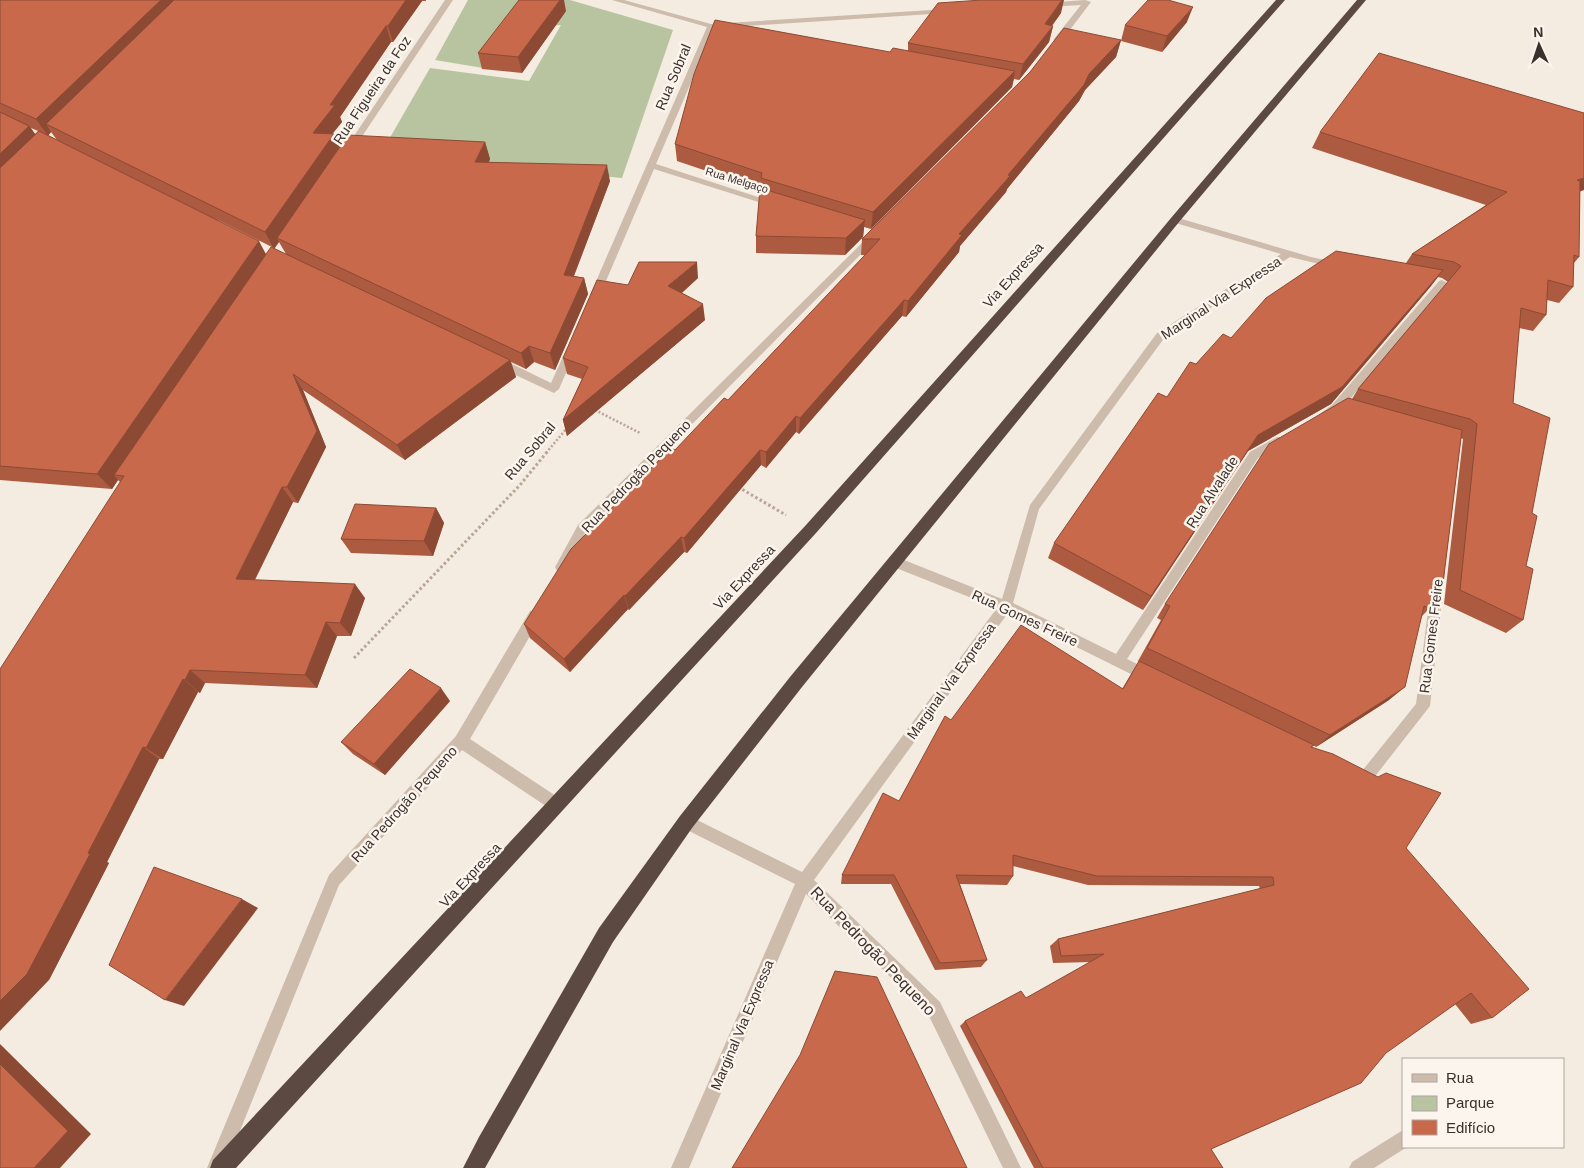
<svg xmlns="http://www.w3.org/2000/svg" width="1584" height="1168" font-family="Helvetica,sans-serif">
<rect width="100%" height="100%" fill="#f4ebe1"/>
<path fill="#b8c4a0" d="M468,0H570L673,30L622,178L380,155L430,68L529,81L561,25L509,29L483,68L435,60Z"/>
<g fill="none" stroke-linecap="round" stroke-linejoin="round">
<g stroke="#b9a596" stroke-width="2.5" stroke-dasharray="2 2" stroke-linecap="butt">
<path d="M595,410L640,433"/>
<path d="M546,453L568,427"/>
</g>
<g stroke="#b9a596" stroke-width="3" stroke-dasharray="2.5 2.5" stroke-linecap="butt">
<path d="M738,487L786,515"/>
<path d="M354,658L520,485L547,452"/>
</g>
<g fill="#cdbbac" fill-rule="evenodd">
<path d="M445,0H453L353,150H347L346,148Z"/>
<path d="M612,0H624L711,24L947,9L951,11L947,13L731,27L734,29L730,31L714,29L656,164L779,204L774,207L771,206L654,169L600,295L595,298L590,295L707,27Z"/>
<path d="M1085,0L1091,2L1060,43H1054V39L1081,5L1047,7H1044V3Z"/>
<path d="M1175,217L1311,257L1339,263L1341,265L1336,268L1290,257L1165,337L1039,509L1013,603L1116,654L1250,452L1277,437H1285L1287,440L1285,443L1258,458L1127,659L1153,672L1155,676L1153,680L1148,682L1143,680L1008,613L814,880L940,1002L1021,1168H1003L928,1014L806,894L689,1168H671L795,884L681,827L679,822L681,817L686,815L691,817L802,872L997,608L891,566L889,562L891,558H899L1002,599L1030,505L1157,333L1281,254L1172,222V218Z"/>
<path d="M872,235L877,238L875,240L586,531L565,571H557L555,567L578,525L869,236Z"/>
<path d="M1442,280L1447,283L1445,285L1340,411L1326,417L1322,416L1321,413L1332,405L1439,281Z"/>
<path d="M571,346L576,350L559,389L554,393L494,365L493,362L494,359H502L551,383L566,350Z"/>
<path d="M1439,568L1443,569L1445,573L1430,706L1369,784L1364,786L1353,781L1351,776L1353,771L1358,769L1362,771L1416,704L1433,573L1435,569Z"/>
<path d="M535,610L540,611L541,615L540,619L470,739L562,800L564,805L562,810L557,812L552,810L462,750L339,885L225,1168H207L329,875L456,736L530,611Z"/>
<path d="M1403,1130V1147H1407L1374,1168H1349L1352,1162Z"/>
</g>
<g fill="#5c4a42" fill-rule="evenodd">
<path d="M1276,0H1285L816,533L236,1168H210L213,1160L806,525Z"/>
<path d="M1357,0H1366L1179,222L802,687L692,828L613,942L485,1168H463L479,1137L599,928L680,816L790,677L1171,218Z"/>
</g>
</g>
<g fill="#ac5a40" fill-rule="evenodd">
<path d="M0,0H426V1H422L393,42H391L340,117L342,122L332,134H334L339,147L485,142L490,159L489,162L610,181L574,276L584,278L588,294L555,370L534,362L526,369L511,362L516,377L405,460L303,390L326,447L298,503L293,502L255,580L365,598L351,636H337L317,688L205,683L200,693L198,692L163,759H159L107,862L109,863L49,980L120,482L118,480L112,489L0,480ZM31,128L38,131L35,134ZM51,132L57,140L48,135ZM216,219L274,248L266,254ZM279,242L286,254L274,249Z"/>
<path d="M566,11L522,73L482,69L478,53Z"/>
<path d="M1061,13L1052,26H1053L1049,42L1019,80L1014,79L1012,87L871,229L864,227L863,237L845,255L756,253V236L760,189L677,161L675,144L890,52L908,51V43Z"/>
<path d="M1187,22L1162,52L1121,41L1125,25Z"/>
<path d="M1121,40L1116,57L1085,90L1079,101L1007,189L1006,192L960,246L959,252L906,317L902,316L799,434L796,432L766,468L761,465L687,553L684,552L629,610L628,609L570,672L530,638L524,624L675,450L728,400L865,255H861L862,239Z"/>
<path d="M1320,132L1580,192L1579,257L1574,263L1573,287L1559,303L1547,300L1546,315L1533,331L1519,328L1513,403L1532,513L1526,566L1523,620L1506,633L1444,604L1463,439L1461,438L1443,583L1434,591L1430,608L1422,616L1389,700L1316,747L1313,745L1312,747L1406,848L1492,1018L1471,1024L1455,1004L1211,1149L1223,1168H1034L960,1026L965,1021L1026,998L1091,962L1053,963L1050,946L1058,939L1260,889L1259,886L1088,885L1013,866V876L1007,885L960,884L987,960L981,967L935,970L891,884H841L842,875L899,801L951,720L1122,689L1139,661H1138L1161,620L1157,618L1165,604L1352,399L1358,389L1448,282L1442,278L1438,277L1431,286L1331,404L1248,451L1143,610L1048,558L1054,543L1167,397L1196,364L1231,338L1406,263L1412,254L1486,205L1312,148Z"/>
<path d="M698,278L682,293L705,320L567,436L563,420L582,379L567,374L563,358L628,285Z"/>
<path d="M436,508L444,523L433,556L351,553L341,539Z"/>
<path d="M450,701L385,775L353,754L341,742Z"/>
</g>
<g fill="#8c4a34">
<path d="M161,0H185L46,124L51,132L48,136L36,119Z"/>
<path d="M406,0H422V1L393,42L388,26Z"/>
<path d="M560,0H564L566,11L522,73L518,57Z"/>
<path d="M1062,0H1064L1061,13L1041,40L1045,24Z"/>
<path d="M1193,7L1187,22L1162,52L1167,36Z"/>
<path d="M386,26L391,42L340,117L342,122L320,149L313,133L330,105Z"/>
<path d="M1053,26L1049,42L1019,80L1023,64Z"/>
<path d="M1121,40L1116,57L1085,90L1079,101L1007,189L1006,192L960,246L959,252L906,317L908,301L959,234L1008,175L1089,74Z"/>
<path d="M1015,71L1012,87L871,229L873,212Z"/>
<path d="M29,126L41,142L0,182V154Z"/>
<path d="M334,134L341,150L277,238L279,242L274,249L265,232Z"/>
<path d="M485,142L490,159L481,178L475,162Z"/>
<path d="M607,165L610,181L568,291L564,275Z"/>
<path d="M1584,178V190L1565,197L1577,180Z"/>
<path d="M865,220L863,237L845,255L846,238Z"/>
<path d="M259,241L268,258L114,475L118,480L112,489L97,474Z"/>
<path d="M697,262L698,278L670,303L668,286Z"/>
<path d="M1443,270L1431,286L1331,404L1248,451L1143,610L1151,596L1258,435Z"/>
<path d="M584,278L588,294L555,370L550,353Z"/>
<path d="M904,300L902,316L799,434L800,418Z"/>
<path d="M703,304L705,320L567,436L563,420Z"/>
<path d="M529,346L534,362L526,369L521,353Z"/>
<path d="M510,360L516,377L405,460L397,445Z"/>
<path d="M293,374L303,390L326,447L298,503L287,487Z"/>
<path d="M796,416V432L766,468V452Z"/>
<path d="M760,450L761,465L687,553L684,538Z"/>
<path d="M282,487L293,502L248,593L236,579Z"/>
<path d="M436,508L444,523L433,556L424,541Z"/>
<path d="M681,537L684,552L629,610L625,596Z"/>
<path d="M355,584L365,598L351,636L340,623Z"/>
<path d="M624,595L628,609L570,672L564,659Z"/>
<path d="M326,622L337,636L317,688L305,675Z"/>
<path d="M190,670L205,683L200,693L185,680Z"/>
<path d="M183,679L198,692L163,759L146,748Z"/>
<path d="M1405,687L1389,700L1316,747L1330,735Z"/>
<path d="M441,688L450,701L385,775L374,764Z"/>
<path d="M143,747L159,759L107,862L109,863L49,980L0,1031V1001L88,853Z"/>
<path d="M242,899L258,908L184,1006L165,1000Z"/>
<path d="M0,1044L91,1134L60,1168H34L0,1064Z"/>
</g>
<g fill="#c8694b" stroke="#8c4a34">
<path d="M0,0H161L36,119L0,103Z"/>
<path d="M174,0H406L388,26H386L330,105H335L313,133L334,134L265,232L46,124Z"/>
<path d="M519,0H560L518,57L478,53Z"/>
<path d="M982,0H1062L1045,24L1053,26L1023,64L908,43L938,3Z"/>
<path d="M1148,0H1168L1193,7L1167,36L1125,25Z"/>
<path d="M715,20L890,52L893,48L1015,71L873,212L761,178L762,173L675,144L694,74Z"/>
<path d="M1064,28L1121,40L1089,74L1084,85L1008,175L1010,176L959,234L962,235L908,301L904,300L800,418L796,416L766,452L760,450L684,538L681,537L625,596L624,595L564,659L524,624L571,549L671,448L675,450L724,398L728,400L880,239H862L1030,72Z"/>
<path d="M1379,53L1584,113V178L1577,180L1580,181L1579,257L1574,255L1573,287L1548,280L1546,315L1521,308L1513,403L1550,418L1532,513L1537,516L1526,566L1533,569L1523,620L1460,590L1477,424L1470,419L1358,389L1461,266L1454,262L1412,254L1507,192L1320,132Z"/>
<path d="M0,112L29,126L0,154Z"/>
<path d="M39,131L259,241L97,474L0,466V168Z"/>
<path d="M348,135L485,142L475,162L607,165L564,275L584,278L550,353L529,346L521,353L277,238Z"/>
<path d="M760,188L865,220L846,238L756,236Z"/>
<path d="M271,247L510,360L397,445L293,374L317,431L287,487H282L236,579L355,584L340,623L326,622L305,675L190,670L185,680L183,679L146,748L143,747L88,853L90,854L27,974L0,1001V669L124,476L114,475Z"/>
<path d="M1336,251L1443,270L1342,387L1258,435L1151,596L1054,543L1158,393L1167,397L1190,362L1196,364L1223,334L1231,338L1266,298Z"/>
<path d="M639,262H697L668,286L703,304L563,420L588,367L563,358L597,280L628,285Z"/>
<path d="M1348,398L1462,430L1443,583L1437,580L1430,608L1424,606L1405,687L1330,735L1147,648L1170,606L1165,604L1269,444Z"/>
<path d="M355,504L436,508L424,541L341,539Z"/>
<path d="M1021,625L1123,689L1139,661L1314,745L1311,747L1333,754L1378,777L1386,773L1441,793L1406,848L1529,989L1492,1018L1471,993L1386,1053L1361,1083L1211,1149L1223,1168H1043L965,1021L1021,991L1026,998L1104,954L1061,956L1058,939L1274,885L1273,877L1097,876L1013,855V876L956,875L987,960L940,963L894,875H842L883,793L899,801L945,716L951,720Z"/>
<path d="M410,669L441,688L374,764L341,742Z"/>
<path d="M154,867L242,899L165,1000L109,965Z"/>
<path d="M835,971L877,977L967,1168H732L800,1055Z"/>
<path d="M0,1064L68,1131L34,1168H0Z"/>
</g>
<g text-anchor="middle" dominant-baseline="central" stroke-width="5" stroke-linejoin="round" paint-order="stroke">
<g font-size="11" fill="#3b302b" stroke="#fbf5ee">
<text transform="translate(737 180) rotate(17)">Rua Melgaço</text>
</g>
<g font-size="14" fill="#3b302b" stroke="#fbf5ee">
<text transform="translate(673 77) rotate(-67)">Rua Sobral</text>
<text transform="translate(372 90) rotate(-56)">Rua Figueira da Foz</text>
<text transform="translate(1013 275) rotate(-48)">Via Expressa</text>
<text transform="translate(1221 298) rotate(-33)">Marginal Via Expressa</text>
<text transform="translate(530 451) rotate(-50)">Rua Sobral</text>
<text transform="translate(636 476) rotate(-46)">Rua Pedrogão Pequeno</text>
<text transform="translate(1212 492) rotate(-57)">Rua Alvalade</text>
<text transform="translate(744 577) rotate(-47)">Via Expressa</text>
<text transform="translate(1025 618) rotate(25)">Rua Gomes Freire</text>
<text transform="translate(1431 636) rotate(-83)">Rua Gomes Freire</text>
<text transform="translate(951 681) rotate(-54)">Marginal Via Expressa</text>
<text transform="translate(404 804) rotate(-48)">Rua Pedrogão Pequeno</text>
<text transform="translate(470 875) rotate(-47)">Via Expressa</text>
<text transform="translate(742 1025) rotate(-67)">Marginal Via Expressa</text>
</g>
<g font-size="16" fill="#3b302b" stroke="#fbf5ee">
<text transform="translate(873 951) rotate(46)">Rua Pedrogão Pequeno</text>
</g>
</g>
<rect x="1402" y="1058" width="162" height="90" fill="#fbf5ee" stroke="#aea6a0"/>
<rect x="1412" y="1074" width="25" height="8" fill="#cdbbac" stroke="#aea6a0"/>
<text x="1446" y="1083" font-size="15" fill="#3b302b">Rua</text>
<rect x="1412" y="1096" width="25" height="15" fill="#b8c4a0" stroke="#aea6a0"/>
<text x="1446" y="1108" font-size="15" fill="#3b302b">Parque</text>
<rect x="1412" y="1120" width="25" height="15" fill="#c8694b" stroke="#aea6a0"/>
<text x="1446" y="1133" font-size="15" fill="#3b302b">Edifício</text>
<g transform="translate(1539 45) rotate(357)" stroke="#fbf5ee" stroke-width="4" paint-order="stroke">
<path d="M0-4L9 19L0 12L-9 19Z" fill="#3b302b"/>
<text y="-8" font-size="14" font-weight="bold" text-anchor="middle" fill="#3b302b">N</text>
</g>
</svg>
